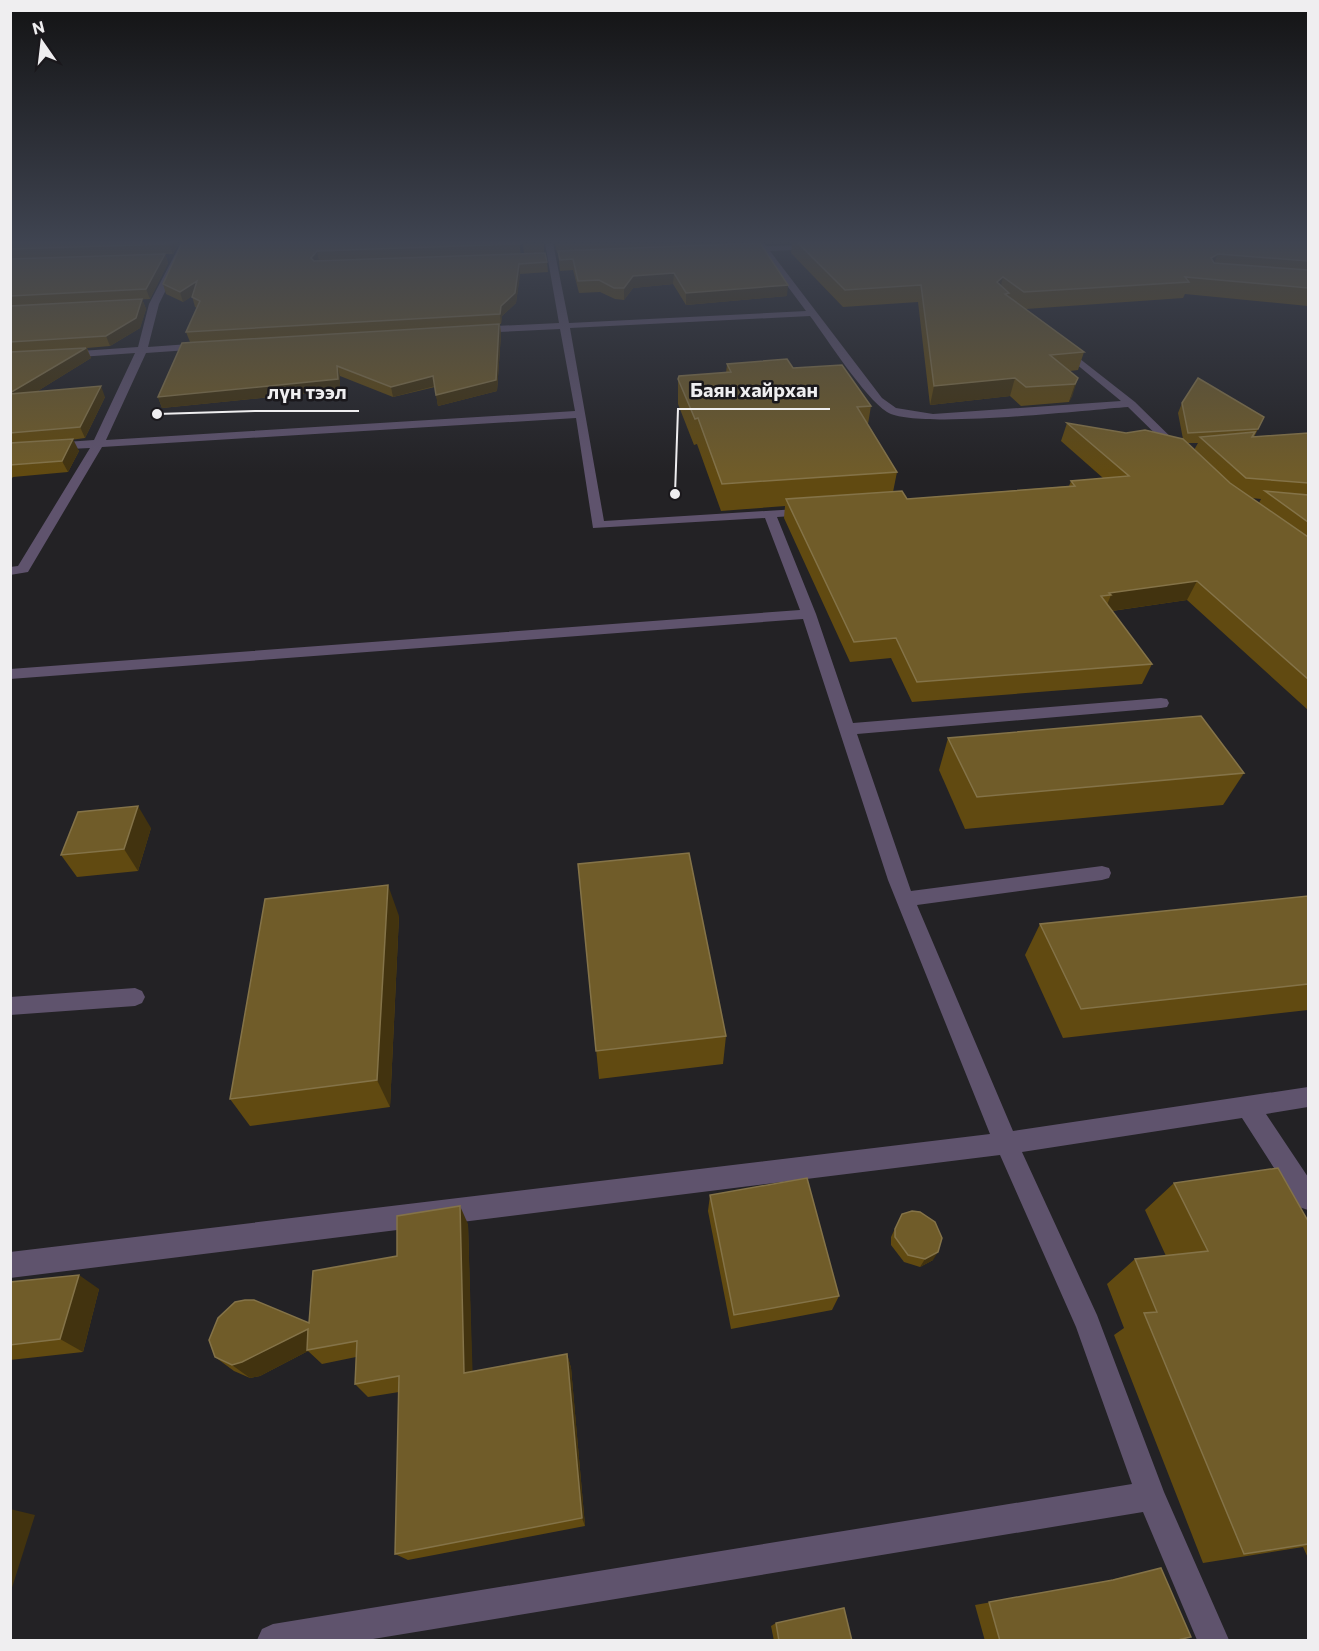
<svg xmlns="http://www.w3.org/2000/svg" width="1319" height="1651" font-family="Commissioner,sans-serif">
<rect width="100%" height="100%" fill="#232225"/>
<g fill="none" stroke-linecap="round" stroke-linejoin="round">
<g fill="#5f536d" fill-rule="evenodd">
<path d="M181,243H189L159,304L148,347L203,343L208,346L203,349L146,353L106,440L575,411L560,329L476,333L471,330L476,327L559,323L545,243H553L569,323L806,311L762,252H739L735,250L739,248L759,247L756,243H764L767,246L819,245L820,247L816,249L770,251L882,398L896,408L933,414L1121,401L1058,349L1056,347L1061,344L1135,402L1184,450V454H1176L1128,407C1085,410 916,430 887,412C864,397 828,340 810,316L570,328L604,521L813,508L815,511L813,514L809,515L777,517L816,614L853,723L1161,698L1167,699L1169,703L1167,707L1161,708L857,734L911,891L1102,866L1109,868L1111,873L1109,878L1102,880L917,905L1013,1131L1308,1087V1107L1266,1114L1308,1177V1210L1299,1207L1242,1118L1022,1152L1097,1315L1164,1492L1229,1640H1197L1143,1512L367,1640H257L262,1629L273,1624L1132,1484L1076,1327L1000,1155L10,1278V1252L990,1134L888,880L803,619L10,679V669L800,610L765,518L593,528L576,418L102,447L28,572L10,575V567L18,566L90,448L10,452V446L94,440L135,353L66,358L61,355L66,352L138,347L149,304Z"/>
<path d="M135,988L142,991L145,997L142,1003L135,1006L10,1015V997Z"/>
</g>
</g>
<g fill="#614a11" fill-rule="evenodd">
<path d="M10,243H179L173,254H165L168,263L150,299L103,301L142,299L146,309L140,328L110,346L87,348L91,358L36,392L105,397L85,438L70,440L79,451L68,472L13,477L10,480Z"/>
<path d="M182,243H519L521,254L547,262L548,272L520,274L516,303L502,316L501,324H500L501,334L497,391L438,406L435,387L393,397L340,376V390L162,408L158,397L190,342L186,332L197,308L195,307L192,296L183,302L166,294L163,284Z"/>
<path d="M523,243H544V253L524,254Z"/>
<path d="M555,243H755L787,296L686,305L673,284L633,288L624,300L615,299L600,292L579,293L573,270L560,271L558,253H557Z"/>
<path d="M781,243H1308V306L1185,294L1183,298L1026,309L1084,352L1078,370L1070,371L1078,378L1069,402L1021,406L1010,396L930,405L918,302L843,307L791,253L792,244H782Z"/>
<path d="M727,364L793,368L871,406L868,424L897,472L893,492L907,499L1069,486L1071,481L1103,478L1061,441L1067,423L1126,433L1183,439L1178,413L1182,403L1259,427L1254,437L1308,433V710L1187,600L1112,611L1152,664L1142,684L912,702L891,658L850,662L784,518L785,506L721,511L697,444L694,445L678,404V379L726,373ZM1188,443H1198L1194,450ZM1251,498L1261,499L1259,503Z"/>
<path d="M948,738L1244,773L1223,805L965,829L939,770Z"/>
<path d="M151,828L138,871L77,877L61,855Z"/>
<path d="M578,864L726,1036L723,1064L599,1079Z"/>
<path d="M1308,896V1010L1063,1038L1025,955L1040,924Z"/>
<path d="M399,916L390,1107L250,1126L230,1099Z"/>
<path d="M1174,1183L1308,1221V1558L1303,1547L1203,1563L1114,1335L1124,1328L1107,1284L1135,1259L1166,1256L1145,1210Z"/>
<path d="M710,1195L839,1296L832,1310L731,1329L708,1211Z"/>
<path d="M902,1214L933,1260L920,1267L904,1262L891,1245V1237Z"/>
<path d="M468,1224L472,1372L567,1354L571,1368L585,1526L408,1560L395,1554L399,1392L368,1397L355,1384L356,1357L322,1364L308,1351L260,1376L250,1378L234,1371L215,1357L309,1323L397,1256Z"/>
<path d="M10,1282L99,1289L83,1352L10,1360Z"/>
<path d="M1161,1568L1173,1641H985L975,1605L1102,1582Z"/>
<path d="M776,1623L852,1641H774L771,1626Z"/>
</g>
<g fill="#42330f">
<path d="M170,243H179L173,254L169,244Z"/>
<path d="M317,251L319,261L313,267L311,258Z"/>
<path d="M165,254L168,263L150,299L146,289Z"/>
<path d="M1218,254L1211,270V258Z"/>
<path d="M519,264L520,274L516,303L502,316L501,324L500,314L501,306Z"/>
<path d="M674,273L673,284L633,288L624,300V288L633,276Z"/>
<path d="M1003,277L999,294L997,282Z"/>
<path d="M197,281L200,291L183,302L180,292Z"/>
<path d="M788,285L787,296L686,305V293Z"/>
<path d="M142,299L146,309L140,328L110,346L106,336Z"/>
<path d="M499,324L501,334L497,391L438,406L436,395Z"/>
<path d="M86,348L91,358L15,405L10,393Z"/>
<path d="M337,366L340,376V390L162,408L158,397Z"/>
<path d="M433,376L435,386L393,397L391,387Z"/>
<path d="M1015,378L1010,396L930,405L934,386Z"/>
<path d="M1078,378L1072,397L1069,402L1075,384Z"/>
<path d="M101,386L105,397L85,438L80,427Z"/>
<path d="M73,439L79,451L68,472L62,461Z"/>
<path d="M1197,581L1187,600L1104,612L1111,595L1109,593Z"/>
<path d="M138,806L151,828L138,871L124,849Z"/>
<path d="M388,885L399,916L390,1107L377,1080Z"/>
<path d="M460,1206L468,1224L473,1386L464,1373Z"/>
<path d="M938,1252L933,1260L920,1267L925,1259Z"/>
<path d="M79,1275L99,1289L83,1352L60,1339Z"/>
<path d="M308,1329L307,1350L308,1351L260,1376L250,1378L232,1365Z"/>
<path d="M567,1354L571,1368L585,1526L582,1518Z"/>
<path d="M10,1509L35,1515L10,1594Z"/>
</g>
<g fill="#705c29" stroke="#847348" stroke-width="1.5">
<path d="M10,243H170L169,244L10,249Z"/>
<path d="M182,243H519L520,244L317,251L311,258L314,261L545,253L547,262L519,264L515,293L501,306L500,314L186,332L200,301L192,297L197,281L180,292L163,284Z"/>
<path d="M760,243L788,285L686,293L674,273L633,276L624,288H614L599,280L578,281L573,259L560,260L558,251Z"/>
<path d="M798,243H1308V261L1218,254L1211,258L1214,263L1308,270V288L1185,277L1189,282L1024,292L1003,277L997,282L1009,293L1005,294L1084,352L1050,355L1078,378L1075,384L1026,387L1015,378L934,386L921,285L845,290Z"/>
<path d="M165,254L146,289L10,296V259Z"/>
<path d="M142,299L136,318L106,336L10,342V306Z"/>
<path d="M499,324L496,380L436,395L433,376L391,387L337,366L338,379L158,397L182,343Z"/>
<path d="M86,348L10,393V352Z"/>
<path d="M787,359L793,368L842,365L871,406L857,407L897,472L722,484L698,418L695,419L678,379L679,376L731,372L727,364Z"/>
<path d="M1198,378L1264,417L1258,429L1188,433L1182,403Z"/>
<path d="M101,386L80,427L10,433V394Z"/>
<path d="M1067,423L1126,433L1145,430L1183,439L1230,483L1308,537V679L1197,581L1109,593L1111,595L1101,596L1152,664L917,682L896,638L854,642L786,499L902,491L907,499L1075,486L1071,481L1129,476Z"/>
<path d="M1255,432L1252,437L1308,433V483L1246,478L1200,437Z"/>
<path d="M73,439L62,461L10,465V443Z"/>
<path d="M1265,491L1308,495V522Z"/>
<path d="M1201,716L1244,773L977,797L948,738Z"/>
<path d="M138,806L124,849L61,855L78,812Z"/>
<path d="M689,853L726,1036L596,1051L578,864Z"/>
<path d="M388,885L377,1080L230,1099L265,899Z"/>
<path d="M1308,896V984L1081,1009L1040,924Z"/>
<path d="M1278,1168L1308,1221V1544L1244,1554L1144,1313L1157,1312L1135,1259L1208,1251L1174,1183Z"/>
<path d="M807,1178L839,1296L734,1315L710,1195Z"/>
<path d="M460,1206L464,1373L567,1354L582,1518L395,1554L399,1376L355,1384L357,1341L307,1350L308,1329L242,1362L232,1365L215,1357L209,1340L218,1318L235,1302L245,1300H254L309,1323L313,1271L397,1256V1216Z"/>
<path d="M912,1211L920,1212L935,1222L942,1238L938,1252L925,1259L908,1255L895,1237V1229L902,1214Z"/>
<path d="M79,1275L60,1339L10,1345V1282Z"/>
<path d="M1161,1568L1191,1637L1173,1641H1000L989,1602L1113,1580Z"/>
<path d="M844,1608L852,1641H779L776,1623Z"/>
</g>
<linearGradient id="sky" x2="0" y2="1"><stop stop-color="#131314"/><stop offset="0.51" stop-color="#3f4451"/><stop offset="1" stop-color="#3f4451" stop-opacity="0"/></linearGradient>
<rect width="1319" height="474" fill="url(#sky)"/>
<path fill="none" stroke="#efeef0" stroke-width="2" d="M675 494L678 409H830M157 414L255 411H359"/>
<g fill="#efeef0" stroke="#1a181c" stroke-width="2">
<circle cx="675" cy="494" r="6"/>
<circle cx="157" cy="414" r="6"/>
</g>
<g font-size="20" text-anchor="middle" font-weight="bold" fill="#efeef0" stroke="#1a181c" stroke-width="5" stroke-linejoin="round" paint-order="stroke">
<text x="754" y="397">Баян хайрхан</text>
<text x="307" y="399">лүн тээл</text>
</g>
<rect width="1319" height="1651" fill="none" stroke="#efeef0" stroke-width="24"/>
<g transform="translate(42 42) rotate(346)" stroke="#1a181c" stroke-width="4.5" paint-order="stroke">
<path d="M0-4.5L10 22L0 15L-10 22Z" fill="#efeef0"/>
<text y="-9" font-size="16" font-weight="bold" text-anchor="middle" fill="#efeef0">N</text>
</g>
</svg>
